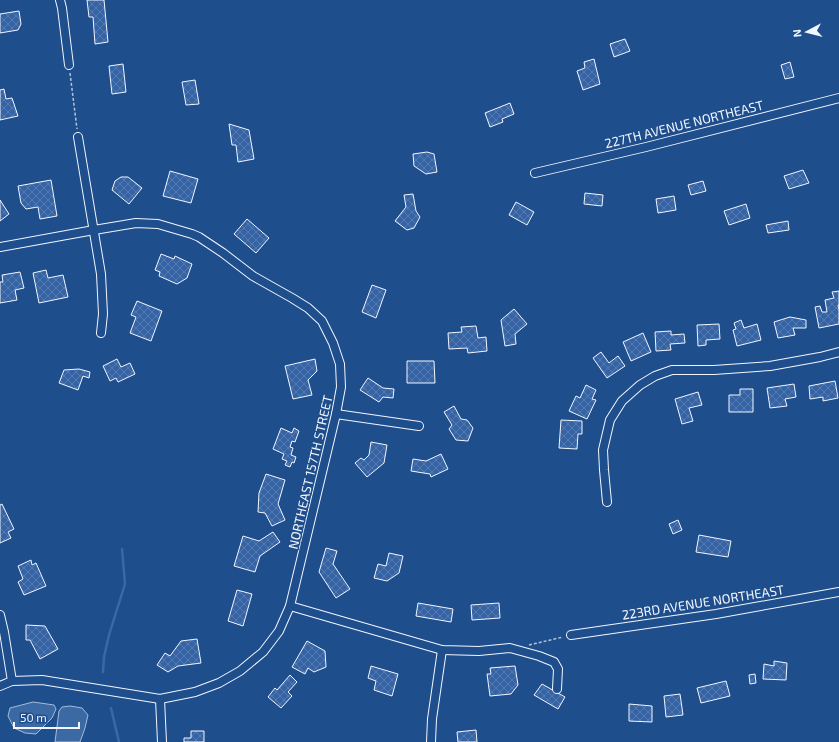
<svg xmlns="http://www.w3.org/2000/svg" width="839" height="742" font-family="'Exo 2',sans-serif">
<defs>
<pattern id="building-cross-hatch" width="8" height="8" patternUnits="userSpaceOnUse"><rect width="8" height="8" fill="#3563a3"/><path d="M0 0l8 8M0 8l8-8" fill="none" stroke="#537ab1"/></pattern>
</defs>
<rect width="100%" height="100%" fill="#1f4e8c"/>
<g fill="#3b69a3" stroke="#a8bbd7">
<path d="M33,702L54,705L56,709L52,718L36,734L25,733L14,728L8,716L10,708Z"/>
<path d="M70,706L82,708L88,715L85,728L80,742H55L59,711L62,707Z"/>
</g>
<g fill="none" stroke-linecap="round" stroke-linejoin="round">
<g stroke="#3b69a3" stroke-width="2.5">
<path d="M103,672L104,657L109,635L125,584L122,549"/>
<path d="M111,708L119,742"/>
</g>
</g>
<g fill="url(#building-cross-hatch)" stroke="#f2f6ff">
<path d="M87,0H104L108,42L95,44L93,17H89Z"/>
<path d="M19,11L21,24L18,30L0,33V14Z"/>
<path d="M625,39L630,51L614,57L610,44Z"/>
<path d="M594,59L600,84L583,90L577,71L585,68L584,62Z"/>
<path d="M790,62L794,77L785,79L781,65Z"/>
<path d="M123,64L126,92L112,94L109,66Z"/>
<path d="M195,80L199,104L186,105L182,82Z"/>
<path d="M4,89L6,99L12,98L18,116L0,120V90Z"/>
<path d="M510,103L514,114L502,119L503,122L490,127L485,113Z"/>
<path d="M229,124L249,130L254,159L238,162L236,145H232Z"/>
<path d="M427,152L434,154L437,172L426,174L414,166L413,154Z"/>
<path d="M803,170L809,183L789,189L784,176Z"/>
<path d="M170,171L198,179L191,203L163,196Z"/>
<path d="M121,177H128L142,188L129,204L112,190L115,181Z"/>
<path d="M51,180L57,216L40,219L38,207L26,209L21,203L18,186Z"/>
<path d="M703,181L706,191L691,195L688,185Z"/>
<path d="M585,193L603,195L602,206L584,204Z"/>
<path d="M413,194L416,211L420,217L414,228L407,230L395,221L406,207L404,195Z"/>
<path d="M674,196L676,210L658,213L656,199Z"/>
<path d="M0,200L9,214L0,221Z"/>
<path d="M516,202L534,212L527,225L509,215Z"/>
<path d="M746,204L750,218L729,225L724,211Z"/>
<path d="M247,219L269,238L256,253L234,234Z"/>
<path d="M788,221L789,230L768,233L766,225Z"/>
<path d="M161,254L174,259L175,256L192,264L187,278L177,284L159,276L160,272L155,270Z"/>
<path d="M46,270L48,278L63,275L68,297L39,303L33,273Z"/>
<path d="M20,272L24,288L15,290L17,300L0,303V282H3L2,275Z"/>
<path d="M372,285L386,290L376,318L362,312Z"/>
<path d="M839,291V305H838L839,310V324L819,328L815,307L820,306L822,312H827L825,300L834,298L832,292Z"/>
<path d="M137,301L162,311L151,341L130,333L136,317L131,315Z"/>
<path d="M514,309L527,324L515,334L516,344L505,346L501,320Z"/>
<path d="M790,317L806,320V328H793L795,335L778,338L774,322Z"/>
<path d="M741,320L744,328L757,324L761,340L737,346L733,330L736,329L734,323Z"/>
<path d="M719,324L720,339L706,340V345L698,346L697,325Z"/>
<path d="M476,326L478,338L486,337L487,351L468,353L467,348L449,349L448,333L462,332L461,327Z"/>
<path d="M671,331V335L684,334L685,343L670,344L671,350L656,351L655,332Z"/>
<path d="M643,333L651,352L631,361L623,342Z"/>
<path d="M601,352L609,363L618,356L625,366L607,378L593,358Z"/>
<path d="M117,359L121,367L130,363L135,374L118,382L116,378L110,381L103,366Z"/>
<path d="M315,359L317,371L308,380L312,395L293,399L285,366Z"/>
<path d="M407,361H434L435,383H407Z"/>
<path d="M79,369L90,372L89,378L83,376L78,390L59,383L64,370Z"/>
<path d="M368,378L383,388L394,389L393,398L383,397L379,402L360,390Z"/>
<path d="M835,381L838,398L823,401V397L810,399L809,386Z"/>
<path d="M794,384L796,397L785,399L787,406L770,408L767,388Z"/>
<path d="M586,385L596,390L592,399L596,400L587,419L569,411L576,396L580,398Z"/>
<path d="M740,389H753V412H729V395H740Z"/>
<path d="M698,392L702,405L689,408L693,421L682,424L675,399Z"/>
<path d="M454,406L461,419L467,420L473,428L468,441L456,440L449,429L452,425L444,412Z"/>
<path d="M561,420L582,421V434H578L577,449L559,448Z"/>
<path d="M281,428L292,433L294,428L299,431L295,442L292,441L290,447L293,448L291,455L296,457L294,463L292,462L290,467L285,465L287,461L282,459L284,454L273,449Z"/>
<path d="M371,442L387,445L384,463L367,477L355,463L361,458L364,460L369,455Z"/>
<path d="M441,454L448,469L431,477L430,474L411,471L413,459L426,461Z"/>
<path d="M266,474L285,480L278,504L285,520L272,526L265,513L258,512L259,493Z"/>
<path d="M2,504L14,529L8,532L11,538L0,543V505Z"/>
<path d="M678,520L682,530L673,534L669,524Z"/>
<path d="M273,532L280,542L260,556L255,572L234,566L243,536L259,541Z"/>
<path d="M699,535L731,541L728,557L696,552Z"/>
<path d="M326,548L337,551L333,564L350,589L336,598L319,572Z"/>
<path d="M389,553L403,556L399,573L387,581L374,578L378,564L386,566Z"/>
<path d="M31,560L32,565L36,563L46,586L24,595L18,582L23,579L18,566Z"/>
<path d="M237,590L252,594L243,626L228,621Z"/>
<path d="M418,603L453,609L451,622L416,616Z"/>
<path d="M499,603L500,618L472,620L471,605Z"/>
<path d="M26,625L45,626L58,649L40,659L30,640H26Z"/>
<path d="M197,639L201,663L178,666L168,672L157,665L165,653L170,656L181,641Z"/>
<path d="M307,641L325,651L326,667L314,672L308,668L305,674L292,667Z"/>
<path d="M774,661L787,663L786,680L763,679L764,664L774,666Z"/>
<path d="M371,666L398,674L392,696L374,690L376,681L368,678Z"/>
<path d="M515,666L518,685L511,694L490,696L487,674H491L490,668Z"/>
<path d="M755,674L756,683L750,684L749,675Z"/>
<path d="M290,675L297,682L288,692L292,696L281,708L268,697L275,688L277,690Z"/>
<path d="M726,681L730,696L701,703L697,688Z"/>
<path d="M542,684L565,697L558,709L534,695Z"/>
<path d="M680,694L683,715L666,717L664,696Z"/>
<path d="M629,704L652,706V722L629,721Z"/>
<path d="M476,730L477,742H458L457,732Z"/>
<path d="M191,731H204V742H184V738H191Z"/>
</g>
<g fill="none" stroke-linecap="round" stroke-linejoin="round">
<g stroke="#f2f6ff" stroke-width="10">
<g id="minor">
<path d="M60,0L62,8L69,65"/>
<path d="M78,137L101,274L103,314L101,333"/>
<path d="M535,173L646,147L839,98"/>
<path d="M0,247L94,230L136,223L158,224L192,234L199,237L223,253L253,276L292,298L308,308L322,321L333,343L340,364L341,387L336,414L290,606"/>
<path d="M336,414L419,426"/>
<path d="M607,502L604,470L603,450L610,420L622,401L640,385L655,376L672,370H714L770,366L820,357L839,352"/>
<path d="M0,615L4,632L12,681"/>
<path d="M571,635L716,614L839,592"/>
<path d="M0,686L12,681L42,680L160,699L195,692L219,683L240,671L263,652L279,631L290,606L442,650L479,651L510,648L539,656L554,662L558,669L557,689"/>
<path d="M160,699L162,742"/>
<path d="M431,742L432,719L442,650"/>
</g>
</g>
<g stroke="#b3c4dc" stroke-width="1.5" stroke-dasharray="3 2" stroke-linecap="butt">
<path d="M70,73L77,129"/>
<path d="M529,645L563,637"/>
</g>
<use href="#minor" stroke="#1f4e8c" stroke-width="8"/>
</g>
<g text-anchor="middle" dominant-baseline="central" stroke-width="3" stroke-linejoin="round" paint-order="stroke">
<g font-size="13" fill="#f2f6ff" stroke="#1f4e8c">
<text transform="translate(684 124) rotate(-14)">227TH AVENUE NORTHEAST</text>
<text transform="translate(310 472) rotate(-77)">NORTHEAST 157TH STREET</text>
<text transform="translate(703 602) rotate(-9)">223RD AVENUE NORTHEAST</text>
</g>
</g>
<g transform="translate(807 32) rotate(263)" stroke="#1f4e8c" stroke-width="3" paint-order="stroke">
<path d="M0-3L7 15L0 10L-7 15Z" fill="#f2f6ff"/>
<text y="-6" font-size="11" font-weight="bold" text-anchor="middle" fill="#f2f6ff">N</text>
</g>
<path d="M14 722v6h65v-6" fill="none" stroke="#f2f6ff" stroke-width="2"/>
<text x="20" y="722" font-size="12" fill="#f2f6ff" stroke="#1f4e8c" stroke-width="3" paint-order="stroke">50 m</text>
</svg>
